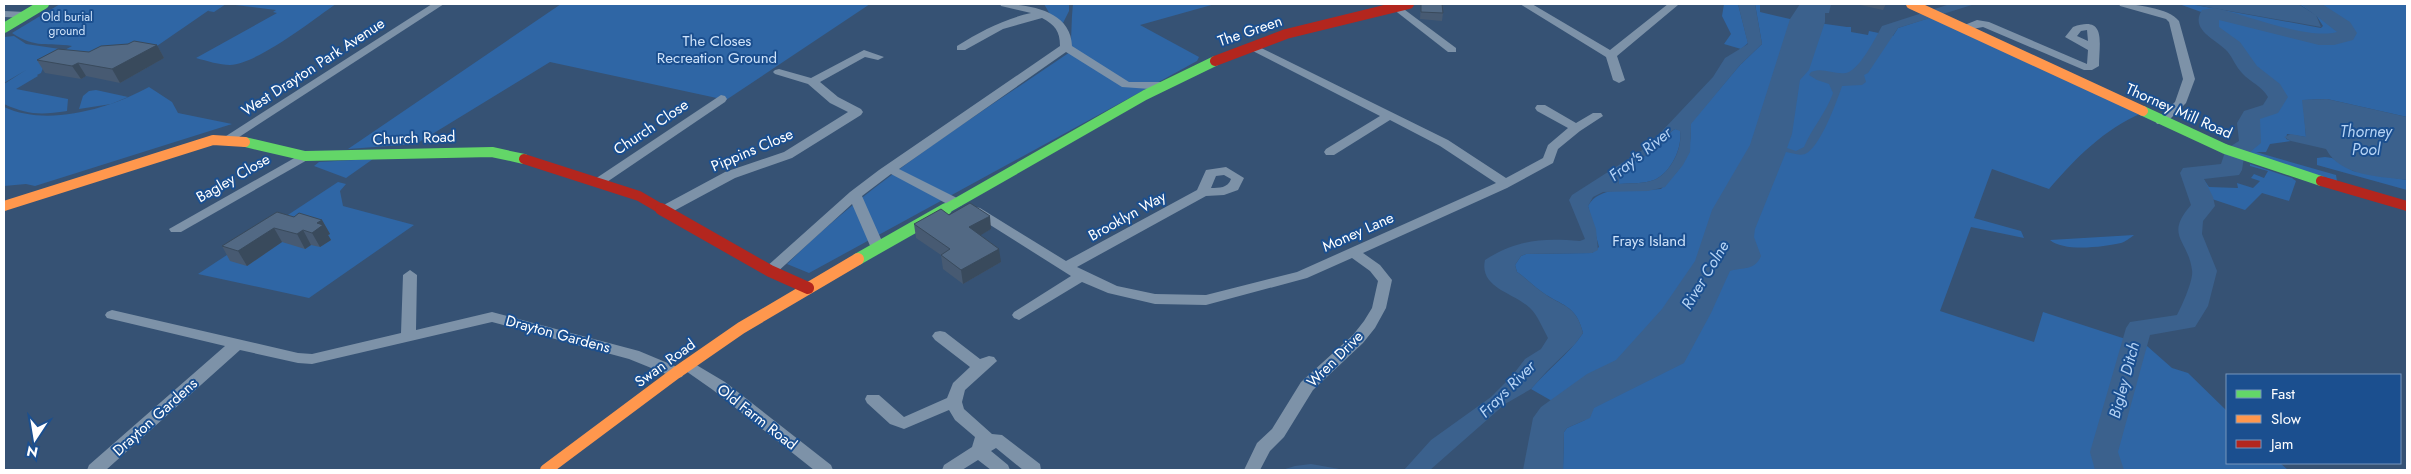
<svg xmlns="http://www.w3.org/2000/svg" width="2411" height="474" font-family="Jost,sans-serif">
<rect width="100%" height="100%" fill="#365274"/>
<g fill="#2f66a5">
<path d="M60,4H226L214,12L208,11L212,8L154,48L43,68L41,73L37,75L38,76L16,89L68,99L67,111C41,115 28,115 4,104V84L26,70L4,83V37L14,36L26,44L60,49L54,56L72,46C47,42 36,49 12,33Z"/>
<path d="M227,4H336C311,21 259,63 230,65C220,65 207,61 196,58L277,13L273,12L276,10Z"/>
<path d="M561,4H870L726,100L550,62L416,144L348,149Z"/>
<path d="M1044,4H1069V11L1063,23L1051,16Z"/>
<path d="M1073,4H1215L1140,25L1199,57L1197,61L809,273L787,264C871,181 972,119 1070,52C1072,36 1071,20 1073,4Z"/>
<path d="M1724,4H1738L1748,43L1741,49L1724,44L1731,34L1722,16Z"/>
<path d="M1755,4H1760V12L1790,19L1847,27H1851V32L1868,35L1869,31L1893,36L1898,28L1935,16L2142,113C2103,130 2077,157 2049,189L1992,169L1974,218L2021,231L2024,238L1971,227L1940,311L2034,342L2043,312L2147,346L2172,368L2188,373L2227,411V463H2280L2288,470H1563L1564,432L1567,428L1585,420L1531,389C1547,370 1569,354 1583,333C1576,304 1561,306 1542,292C1533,286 1526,278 1517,272L1515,265L1521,256L1526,254L1592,253L1599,247L1588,206C1600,183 1637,192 1661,189C1682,167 1693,157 1690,124L1740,65L1762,44Z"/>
<path d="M2179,4H2190L2321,28L2323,26L2316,15L2299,4C2315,4 2329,18 2341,29L2340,36H2318L2289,33L2233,16L2204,13Z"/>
<path d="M2313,4H2407V117L2327,99L2303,100L2306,137L2287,134L2286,139L2291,141L2270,144L2266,152H2256L2336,175L2337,181L2242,152L2255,143C2243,111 2259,119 2276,107L2271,99L2274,95L2269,85L2261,80L2264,79L2253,69L2235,46L2212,26L2213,19L2211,15H2216C2254,19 2313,51 2350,37C2349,23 2323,12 2313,4Z"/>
<path d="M149,87L172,102L178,113L232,124L35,186L26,184L4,186V107C47,127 109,109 149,87Z"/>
<path d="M96,90L128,97L111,104L79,109L83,96L89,91Z"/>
<path d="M1675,129L1680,130C1683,147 1671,173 1654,180C1643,184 1631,183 1619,184C1617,163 1645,159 1657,149C1665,143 1666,134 1675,129Z"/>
<path d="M2325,157L2332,158L2353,171L2407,180V190L2317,165V158Z"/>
<path d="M373,159L346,178L314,166L319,162Z"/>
<path d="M2250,164L2292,178L2296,181L2289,201L2262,193L2245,210L2206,197L2207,193L2195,177L2200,174L2209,187L2238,188L2237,183L2253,188L2260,181L2251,178L2254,174L2264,178L2268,171L2250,166Z"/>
<path d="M338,182L346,184L340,191L343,206L414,225L309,298L198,274Z"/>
<path d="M2134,235C2130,238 2125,242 2121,243C2104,247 2063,252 2050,240Z"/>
</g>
<g fill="#3b618d" fill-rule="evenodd">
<path d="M1738,4H1755L1762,44L1740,65L1691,124L1690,152L1683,165L1665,187L1648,191L1603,192L1593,197L1588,206L1596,229L1598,250L1592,253L1526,254L1521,256L1515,265L1517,272C1526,278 1533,286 1542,292C1562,307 1576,304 1583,333L1575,344L1547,371L1531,389L1505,404L1430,470H1404L1431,440L1491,397L1512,376L1525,359L1541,349L1548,338C1543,329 1537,314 1530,308C1513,292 1479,288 1485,260C1518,239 1543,238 1580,241L1585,239L1569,200L1572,195L1647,147L1713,77L1725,58L1748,44ZM1675,129L1680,131C1683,147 1671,173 1654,180C1643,184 1630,183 1619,184C1617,163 1645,159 1657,149C1665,143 1666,134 1675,129Z"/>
<path d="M1800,4H1831L1829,13H1825V22L1809,70L1800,80L1792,134L1787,148L1796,151L1804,147C1812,128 1826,113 1833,93L1829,84L1817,80L1809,75L1811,72C1823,67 1834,75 1846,73C1859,71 1876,37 1882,26L1950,4H1975L1898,28L1868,73L1864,75L1866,82L1862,85L1842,86C1837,101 1820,148 1805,154C1799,156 1792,153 1786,152L1755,229L1754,237L1761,256C1755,271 1743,267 1730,271L1711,313L1684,363L1594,408L1590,418L1567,428L1564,432L1563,470H1523L1533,418L1541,407L1587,374L1616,360L1662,309L1695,261L1712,210L1750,145L1790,19Z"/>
<path d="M2190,4H2298L2316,15L2321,27Z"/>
<path d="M2327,99L2407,117V180C2379,176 2341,177 2326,149L2291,141L2284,137L2291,134L2306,137L2302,100Z"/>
<path d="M2230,157L2239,160L2230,173L2195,175L2207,193L2206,197L2199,195L2190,173L2224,171L2228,168Z"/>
<path d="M1311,464L1345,470H1282L1295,466Z"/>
</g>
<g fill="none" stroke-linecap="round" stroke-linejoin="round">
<path stroke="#3b618d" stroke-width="3" d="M2209,14H2215"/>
<path fill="#3b618d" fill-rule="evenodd" d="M2301,4H2322L2350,22L2357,33L2353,40L2334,45H2319L2219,20V27L2240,42L2257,66L2280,84L2288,97L2278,113L2260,119L2261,143L2244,157L2242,170L2239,175L2204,179L2213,197L2215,206L2203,221L2202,234L2217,271L2208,306L2195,327L2150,335L2118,452L2124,470H2095L2090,452L2126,328L2130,322L2177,315C2182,306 2194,279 2192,270C2188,239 2164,236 2191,205L2180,173L2183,168L2221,164L2226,149L2239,141L2237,123L2244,111L2263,105L2268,97C2262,86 2250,82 2242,73C2236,67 2233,58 2227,51C2217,40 2189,30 2202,10L2215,8C2247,15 2308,40 2337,32Z"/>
<g fill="#7d92a8" fill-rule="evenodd">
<path d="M432,4H444L233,141H225L223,138Z"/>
<path d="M1000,4C1028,4 1071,10 1072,46L1129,82H1164L1170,86L1164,90L1122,87L1066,52L899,169L961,200L963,203L961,206H951L891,174L862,196L885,248L883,251L878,252L871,248L852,204L775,274H765L763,271L765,268L850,192L879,170L1060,46C1060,31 1055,25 1042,18L1003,29L965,50H957V46C981,31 1004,19 1031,13L1001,6Z"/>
<path d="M1397,4L1456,48V52H1448L1393,9L1392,7Z"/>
<path d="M1520,4H1532L1610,50L1668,4L1678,5L1617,56L1625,80L1619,83L1613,80L1606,57Z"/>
<path d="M2119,4C2135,4 2169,8 2179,21L2195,79L2186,103L2165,124H2157L2155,121L2175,102L2183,79L2169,22L2166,19L2120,6Z"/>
<path d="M4,11L26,12L31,15L26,18L4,17Z"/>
<path d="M1977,20L1989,22L2087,64L2088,50L2065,37L2073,27C2107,15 2099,43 2099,66L2092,70H2084L1983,27L1962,31L1957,28ZM2087,30L2088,41L2077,36L2081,31Z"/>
<path d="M1251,43L1448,140L1506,178L1543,158L1548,145L1568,128L1537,111L1535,108L1537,105H1545L1576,123L1593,113H1601L1603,116L1580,131L1558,149L1553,163L1507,188L1363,253L1380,265L1392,280L1386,308L1375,328L1363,343L1313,390L1284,437L1270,451L1260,470H1244L1257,443L1272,429L1301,382L1353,335L1364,321L1372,308L1378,281L1370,271L1352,258L1307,278L1206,305L1155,304L1108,293L1082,282L1019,320L1014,318L1012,315L1014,312L1071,276L968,211L975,207L980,208L1066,261L1197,190L1206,170L1226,167L1244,178L1238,190L1224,195L1206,196L1077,267L1117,286L1155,294L1206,295L1297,272L1496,183L1440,146L1390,120L1334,155H1326L1324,152L1326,149L1380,116L1247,48L1245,46ZM1224,175L1231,179C1228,188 1219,188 1211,188L1216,176Z"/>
<path d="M864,50L884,57L878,60L865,57L820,82L838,97L861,109L863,112L861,115L792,158L735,178L670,213H660L658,210L660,207L725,172L784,152L848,112L830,103L808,84L775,74L773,72L775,70L779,69L811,78Z"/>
<path d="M721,95L725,96L727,99L725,102L604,184H594L592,181Z"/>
<path d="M305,152L311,156L309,159L181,232H171L169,229Z"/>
<path d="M410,270L417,275L416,330L492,312L639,351L682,369L684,373L682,377L676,378L629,359L492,322L312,364L298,363L240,350L106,470H87L89,465L225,346L107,318L105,315L107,312L112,310L298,353L312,354L401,333L403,275Z"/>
<path d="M940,331L945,332L980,359L989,356L994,357L997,361L965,390L962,402L964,409L992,434L1002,435L1040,464L1041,470H1023L996,448L991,451L1008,465L1010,470H991L978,460L962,470H942L944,465L972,447L975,437L955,420L949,410L904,429L890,424L867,403L865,399L867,395H879L904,417L947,398L953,383L970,367L935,340L932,336L935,332Z"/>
<path d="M688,360L725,382L831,465L833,470H814L713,390L683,369L680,365L683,361Z"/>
</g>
<g stroke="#63d668" stroke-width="10">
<path d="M4,28L44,4"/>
<path d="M2143,111L2225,149L2321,181"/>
<path d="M245,142L305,156L492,152L524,159"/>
<path d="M944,210L1145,95L1215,61"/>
</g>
<path stroke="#63d668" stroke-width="12" d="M858,259L946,209"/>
<g stroke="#ff974d" stroke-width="10">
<path d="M1911,4L2143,111"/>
<path d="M4,206L213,140L245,142"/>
</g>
<path stroke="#ff974d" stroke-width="12" d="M546,470L676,373L741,328L858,259"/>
<g stroke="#b3261e" stroke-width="10">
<path d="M1215,61L1286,34L1409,4"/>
<path d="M524,159L639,196L663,210"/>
<path d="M2321,181L2407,206"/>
</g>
<path stroke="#b3261e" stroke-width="12" d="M661,209L770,271L808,288"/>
</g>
<g fill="#475a72">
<path d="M1421,4L1443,13L1442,21L1420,19Z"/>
<path d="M1856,4H1886L1883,10Z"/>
<path d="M157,45L164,58L120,83L86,76L81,79L45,73L37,60L89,52Z"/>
<path d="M949,215L991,229L980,235L1001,262L963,284L943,269L941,255L916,238L914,224Z"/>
<path d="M294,217L322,220L330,234L328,235L331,240L320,247L311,245L305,249L282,242L247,266L230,261L222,246Z"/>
</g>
<g fill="#394a5c">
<path d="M157,45L164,58L120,83L112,69Z"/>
<path d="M78,63L86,76L81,79L72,66Z"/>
<path d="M990,216L991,229L971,241L969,227Z"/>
<path d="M322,220L330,234L328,235L331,240L320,247L312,233L317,223Z"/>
<path d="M274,228L282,242L247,266L238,251Z"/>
<path d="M303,230L311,245L305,249L297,234Z"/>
<path d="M999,249L1001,262L963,284L961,270Z"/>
</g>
<g fill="#526984" stroke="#394a5c">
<path d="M1421,4H1442L1443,13L1421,12Z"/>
<path d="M134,41L157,45L112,69L78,63L72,66L37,60L58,49L89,52L101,46L128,44Z"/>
<path d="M970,203L990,216L969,227L999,249L961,270L941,255L950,249L914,224L941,209L949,215Z"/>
<path d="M277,212L294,217L299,213L322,220L317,223L323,225L312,233L303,230L297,234L274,228L238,251L222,246Z"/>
</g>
<g text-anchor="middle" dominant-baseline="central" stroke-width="4" stroke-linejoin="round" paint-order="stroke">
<g font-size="12" fill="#cfe3fa" stroke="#1b4f8f">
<text x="67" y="17">Old burial<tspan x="67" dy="14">ground</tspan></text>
</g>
<g font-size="15" fill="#fff" stroke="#1b4f8f">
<text transform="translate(1250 31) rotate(-19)">The Green</text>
<text transform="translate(313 67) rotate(-33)">West Drayton Park Avenue</text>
<text transform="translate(2179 111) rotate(24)">Thorney Mill Road</text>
<text transform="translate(651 127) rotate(-34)">Church Close</text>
<text transform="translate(414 138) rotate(-2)">Church Road</text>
<text transform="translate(752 150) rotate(-23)">Pippins Close</text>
<text transform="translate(233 178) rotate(-30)">Bagley Close</text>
<text transform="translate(1127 216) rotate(-29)">Brooklyn Way</text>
<text transform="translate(1358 232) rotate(-24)">Money Lane</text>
<text transform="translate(558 334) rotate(15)">Drayton Gardens</text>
<text transform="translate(1335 359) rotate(-45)">Wren Drive</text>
<text transform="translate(665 363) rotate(-36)">Swan Road</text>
<text transform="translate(155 417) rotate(-42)">Drayton Gardens</text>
<text transform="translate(757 417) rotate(38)">Old Farm Road</text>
</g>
<g font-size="15" fill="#cfe3fa" stroke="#1b4f8f">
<text x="717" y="41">The Closes<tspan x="717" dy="17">Recreation Ground</tspan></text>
<text x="1649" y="241">Frays Island</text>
</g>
<g font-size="16" font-style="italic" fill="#b5d3f5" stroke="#1b4f8f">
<text x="2366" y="131">Thorney<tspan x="2366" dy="18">Pool</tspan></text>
<text transform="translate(1640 154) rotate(-39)">Fray's River</text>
<text transform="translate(1705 275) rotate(-59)">River Colne</text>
<text transform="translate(2124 380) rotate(-75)">Bigley Ditch</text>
<text transform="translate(1507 389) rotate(-45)">Frays River</text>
</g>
</g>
<rect width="2411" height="474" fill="none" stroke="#ffffff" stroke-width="10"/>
<rect x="2226" y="374" width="175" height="90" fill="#1b4f8f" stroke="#7695bc"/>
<rect x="2236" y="390" width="25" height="8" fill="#63d668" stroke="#7695bc"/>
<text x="2271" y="399" font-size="15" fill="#ffffff">Fast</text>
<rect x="2236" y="415" width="25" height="8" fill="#ff974d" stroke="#7695bc"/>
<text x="2271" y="424" font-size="15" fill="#ffffff">Slow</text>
<rect x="2236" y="440" width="25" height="8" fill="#b3261e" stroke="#7695bc"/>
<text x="2271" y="449" font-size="15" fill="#ffffff">Jam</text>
<g transform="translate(35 439) rotate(192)" stroke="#1b4f8f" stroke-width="4" paint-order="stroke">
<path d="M0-4L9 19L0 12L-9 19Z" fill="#ffffff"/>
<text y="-8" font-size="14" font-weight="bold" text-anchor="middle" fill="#ffffff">N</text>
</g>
</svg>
